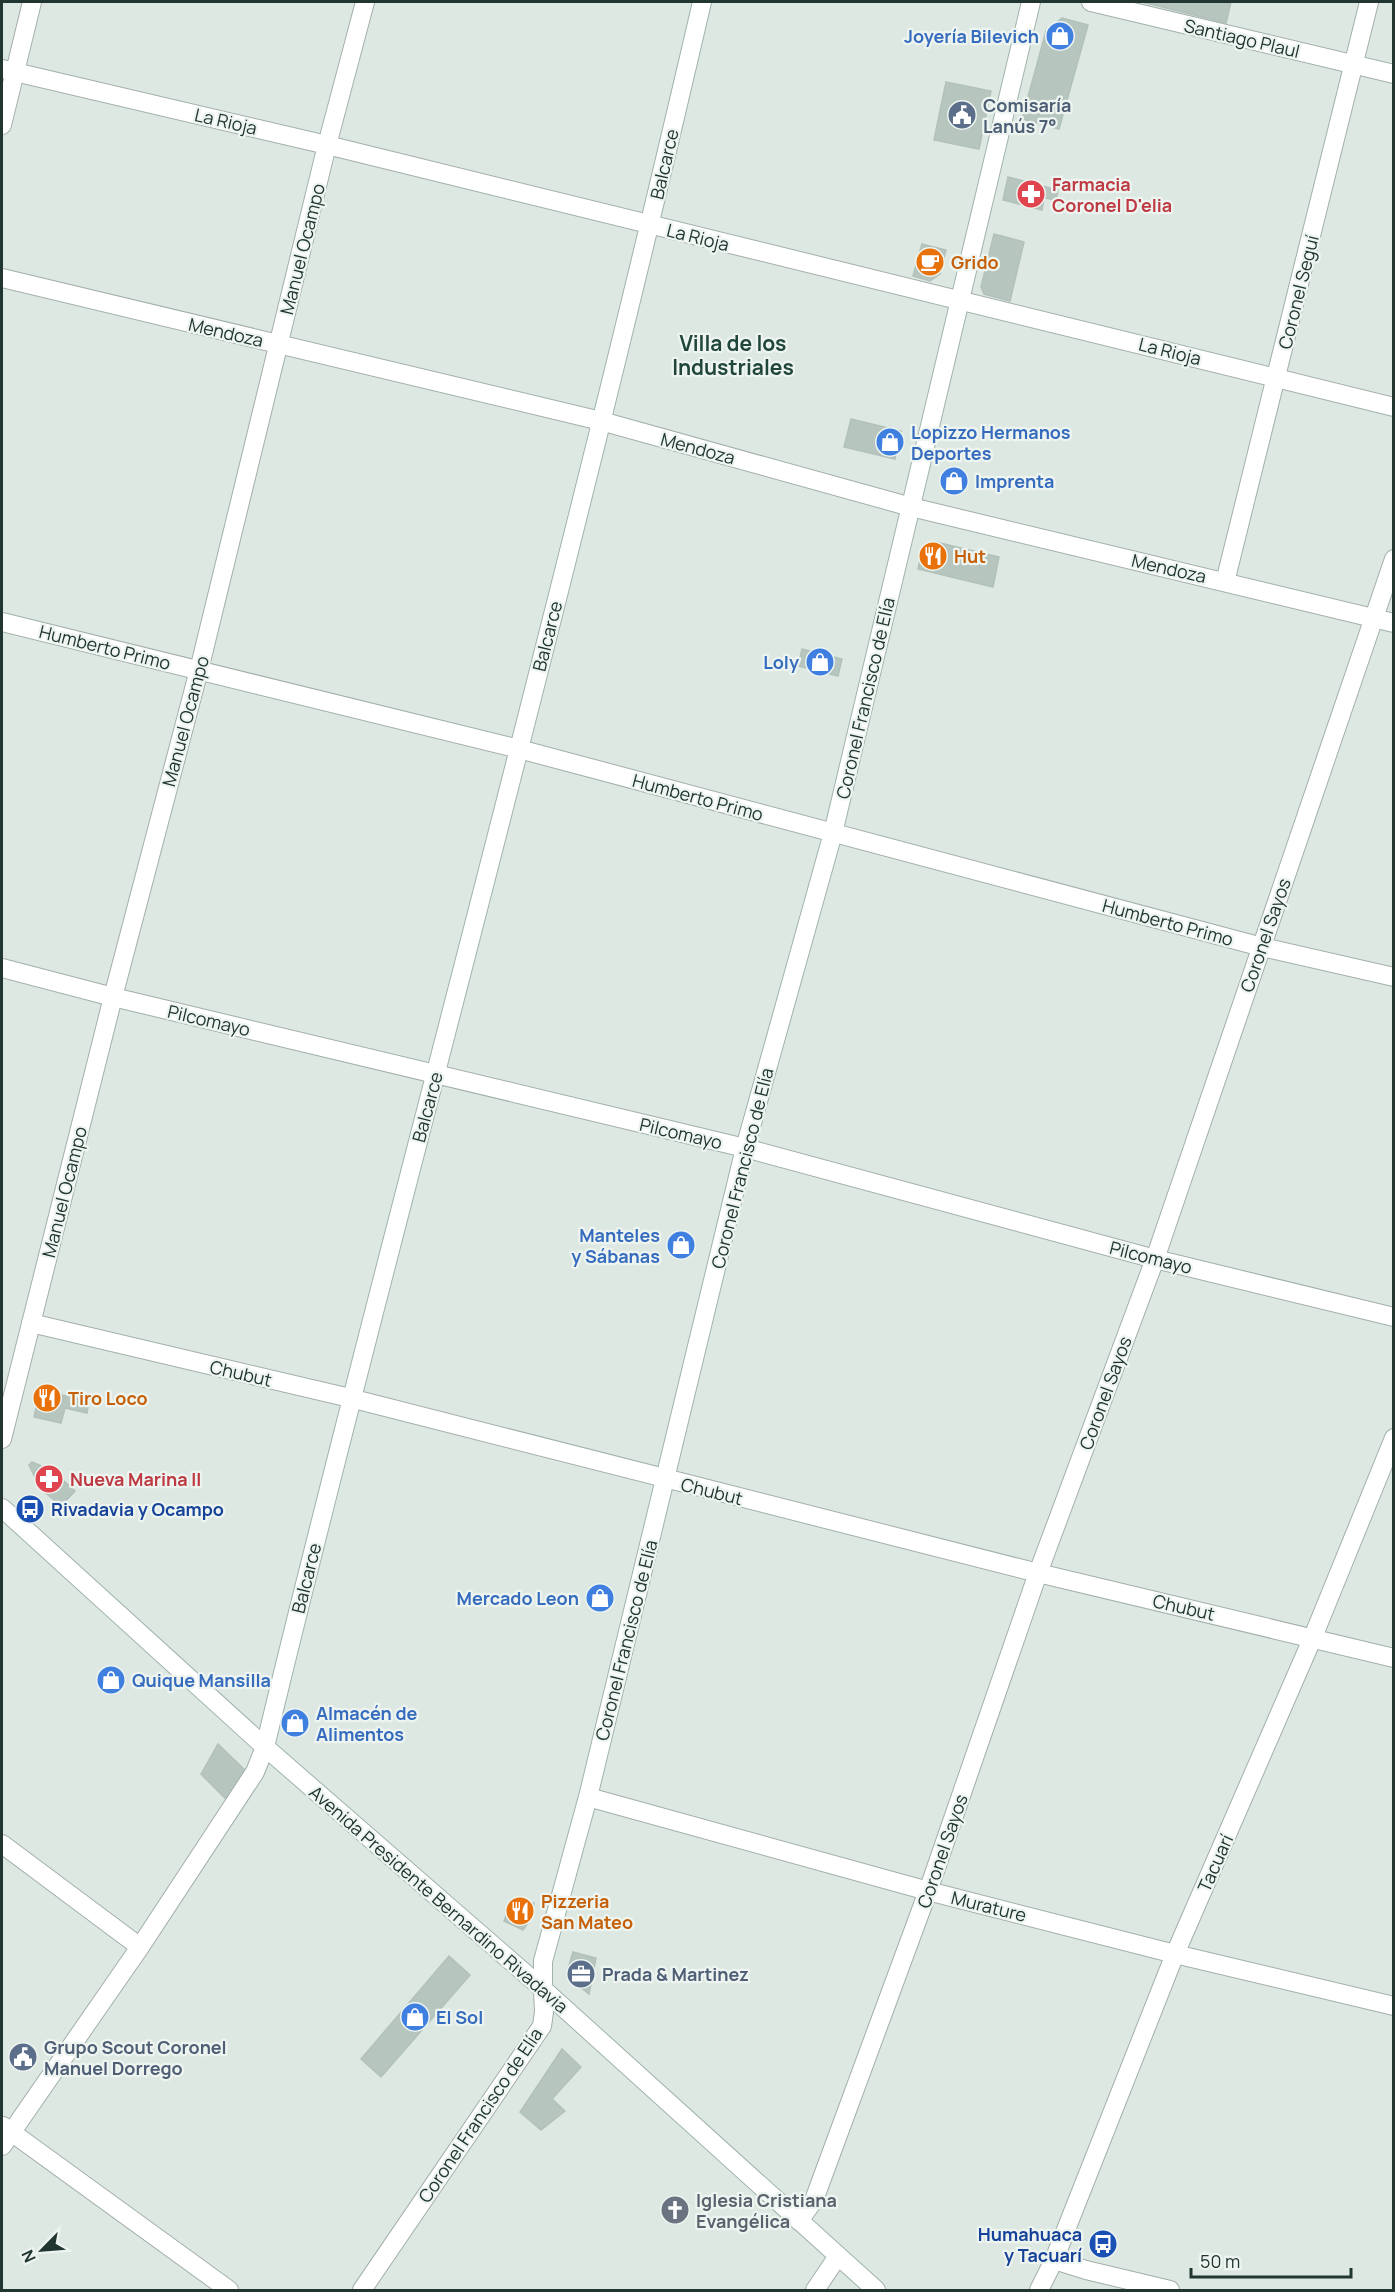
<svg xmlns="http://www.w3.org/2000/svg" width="1395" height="2292" font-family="Manrope,sans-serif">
<rect width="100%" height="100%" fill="#dee8e3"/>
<g fill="#b7c5bf" stroke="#b2c1ba" stroke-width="1.5">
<path d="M1142,2H1231L1226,23Z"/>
<path d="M1062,18L1088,25L1059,129L1022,119L1046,31Z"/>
<path d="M946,82L991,91L979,149L934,140Z"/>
<path d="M1008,177L1058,190L1056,200L1044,198L1042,210L1003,200Z"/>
<path d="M994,234L1024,242L1010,301L984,294L981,287Z"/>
<path d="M922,244L946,250L940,274L930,281L913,276Z"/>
<path d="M851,419L901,431L895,459L844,447Z"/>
<path d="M936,542L999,557L993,587L918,569L921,555Z"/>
<path d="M802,649L842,659L838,676L798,666Z"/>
<path d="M40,1390L89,1401L87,1413L65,1408L61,1423L34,1417Z"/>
<path d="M32,1462L53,1471L75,1491L61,1506L40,1488L29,1465Z"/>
<path d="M218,1744L246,1771L227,1800L201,1774Z"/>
<path d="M534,1903L532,1917L523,1930L504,1921L510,1905Z"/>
<path d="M573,1952L596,1958L589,1994L572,1980L568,1969Z"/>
<path d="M449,1956L470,1975L381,2077L361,2059Z"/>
<path d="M562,2049L581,2067L552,2099L565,2111L541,2130L520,2112Z"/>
</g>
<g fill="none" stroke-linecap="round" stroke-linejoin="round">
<g stroke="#a2afaa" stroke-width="20">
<g id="street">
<path d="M1091,2L1394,74"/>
<path d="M2,69L327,145L1394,407"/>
<path d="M2,125L32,2"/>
<path d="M2,278L601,421L911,507L1394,623"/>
<path d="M1225,582L1369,2"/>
<path d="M2,622L519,749L1262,947L1394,977"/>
<path d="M2,968L113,997L745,1148L1155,1259L1394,1317"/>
<path d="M31,1323L350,1398L1038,1573L1394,1658"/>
<path d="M2,1439L113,997L199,670L327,145L365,2"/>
<path d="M588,1797L928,1891L1175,1954L1394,2006"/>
<path d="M2,1844L140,1947"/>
<path d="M3,2126L229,2290"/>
<path d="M2,2146L140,1947L255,1772L265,1747"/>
<path d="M799,2221L814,2200L928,1891L1038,1573L1155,1259L1394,559"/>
<path d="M1054,2260L1086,2270L1170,2290"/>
<path d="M362,2290L542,2026L544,2012L543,1989"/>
<path d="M815,2290L838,2256"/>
<path d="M1039,2290L1054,2260L1175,1954L1313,1637L1394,1438"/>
</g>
</g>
<g stroke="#9fb3ab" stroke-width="20">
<g id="secondary">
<path d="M2,1508L265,1747L543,1989L876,2290"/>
<path d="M265,1747C319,1522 378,1297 436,1072C528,716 619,360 702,2"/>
<path d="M543,1989V1961L588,1797L745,1148L833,833L1031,2"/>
</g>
</g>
<use href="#street" stroke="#fff" stroke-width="18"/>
<use href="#secondary" stroke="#fff" stroke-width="18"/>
</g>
<defs>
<g id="shop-disc" transform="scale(1.5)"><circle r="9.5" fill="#3f7fe0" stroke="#eef5f1"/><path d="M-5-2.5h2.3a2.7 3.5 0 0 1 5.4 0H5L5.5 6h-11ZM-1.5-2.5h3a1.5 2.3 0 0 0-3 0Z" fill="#fff"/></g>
<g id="civic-disc" transform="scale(1.5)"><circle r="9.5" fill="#5c6f8a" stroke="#eef5f1"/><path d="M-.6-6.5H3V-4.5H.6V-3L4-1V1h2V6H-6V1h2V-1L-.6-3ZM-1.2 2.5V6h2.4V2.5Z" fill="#fff"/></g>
<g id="pharmacy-disc" transform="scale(1.5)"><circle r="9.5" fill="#e0444e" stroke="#eef5f1"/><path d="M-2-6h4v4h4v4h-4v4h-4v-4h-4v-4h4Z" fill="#fff"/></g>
<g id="cafe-disc" transform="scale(1.5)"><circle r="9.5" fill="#e8710a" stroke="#eef5f1"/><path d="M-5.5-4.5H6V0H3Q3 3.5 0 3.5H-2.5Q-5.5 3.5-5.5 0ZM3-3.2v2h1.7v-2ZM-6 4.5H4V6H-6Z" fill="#fff"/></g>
<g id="restaurant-disc" transform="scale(1.5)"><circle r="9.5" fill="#e8710a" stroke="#eef5f1"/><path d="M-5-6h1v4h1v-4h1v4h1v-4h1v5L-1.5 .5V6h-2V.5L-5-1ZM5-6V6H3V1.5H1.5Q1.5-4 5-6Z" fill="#fff"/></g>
<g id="bus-disc" transform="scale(1.5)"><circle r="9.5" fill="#1a4fb4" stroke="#eef5f1"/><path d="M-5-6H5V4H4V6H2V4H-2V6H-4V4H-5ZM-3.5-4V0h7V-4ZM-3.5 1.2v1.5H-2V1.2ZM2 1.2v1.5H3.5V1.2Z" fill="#fff"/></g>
<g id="office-disc" transform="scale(1.5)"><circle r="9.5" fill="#5c6f8a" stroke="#eef5f1"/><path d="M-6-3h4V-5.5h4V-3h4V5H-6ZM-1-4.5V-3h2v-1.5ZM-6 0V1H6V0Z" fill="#fff"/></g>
<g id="church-disc" transform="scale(1.5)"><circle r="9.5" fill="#6b7280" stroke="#eef5f1"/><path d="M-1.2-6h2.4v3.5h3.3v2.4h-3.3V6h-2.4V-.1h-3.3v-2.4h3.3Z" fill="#fff"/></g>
</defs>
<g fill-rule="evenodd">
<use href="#shop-disc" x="1060" y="36"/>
<use href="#civic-disc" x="962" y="115"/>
<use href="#pharmacy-disc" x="1031" y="194"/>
<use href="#cafe-disc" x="930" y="262"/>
<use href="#shop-disc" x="890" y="442"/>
<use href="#shop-disc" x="954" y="481"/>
<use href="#restaurant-disc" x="933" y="556"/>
<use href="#shop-disc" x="820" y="662"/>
<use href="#shop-disc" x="681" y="1245"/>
<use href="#restaurant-disc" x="47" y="1398"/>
<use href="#pharmacy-disc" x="49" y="1479"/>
<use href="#bus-disc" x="30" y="1509"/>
<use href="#shop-disc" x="600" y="1598"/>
<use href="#shop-disc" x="111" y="1680"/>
<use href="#shop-disc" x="295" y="1723"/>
<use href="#restaurant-disc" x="520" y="1911"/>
<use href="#office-disc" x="581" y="1974"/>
<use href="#shop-disc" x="415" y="2017"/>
<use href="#civic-disc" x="23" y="2057"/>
<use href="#church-disc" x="675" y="2210"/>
<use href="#bus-disc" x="1103" y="2244"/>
</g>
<g text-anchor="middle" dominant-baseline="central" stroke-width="4.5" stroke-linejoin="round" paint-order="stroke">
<g font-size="18" font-weight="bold" fill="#366cbe" stroke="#eef5f1" text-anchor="start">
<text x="1039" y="36" text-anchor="end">Joyería Bilevich</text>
<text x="911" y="432">Lopizzo Hermanos<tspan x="911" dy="21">Deportes</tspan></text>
<text x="975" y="481">Imprenta</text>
<text x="799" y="662" text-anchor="end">Loly</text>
<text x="660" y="1235" text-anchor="end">Manteles<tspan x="660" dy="21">y Sábanas</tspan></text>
<text x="579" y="1598" text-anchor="end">Mercado Leon</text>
<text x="132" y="1680">Quique Mansilla</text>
<text x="316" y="1713">Almacén de<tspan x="316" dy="21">Alimentos</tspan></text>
<text x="436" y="2017">El Sol</text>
</g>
<g font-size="18" fill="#213630" stroke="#eef5f1">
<text transform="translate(1242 38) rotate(13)">Santiago Plaul</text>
<text transform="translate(226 121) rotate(13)">La Rioja</text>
<text transform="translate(664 164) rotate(-77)">Balcarce</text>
<text transform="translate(698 237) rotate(14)">La Rioja</text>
<text transform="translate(302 249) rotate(-76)">Manuel Ocampo</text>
<text transform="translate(1298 292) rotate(-76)">Coronel Seguí</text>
<text transform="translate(226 332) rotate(13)">Mendoza</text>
<text transform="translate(1170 351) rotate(14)">La Rioja</text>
<text transform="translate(698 448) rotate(15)">Mendoza</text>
<text transform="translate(1169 568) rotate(13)">Mendoza</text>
<text transform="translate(547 636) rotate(-76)">Balcarce</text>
<text transform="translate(105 647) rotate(14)">Humberto Primo</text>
<text transform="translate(865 698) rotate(-77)">Coronel Francisco de Elía</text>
<text transform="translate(185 721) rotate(-75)">Manuel Ocampo</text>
<text transform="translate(698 797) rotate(15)">Humberto Primo</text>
<text transform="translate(1168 922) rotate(15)">Humberto Primo</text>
<text transform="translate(1265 935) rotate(-71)">Coronel Sayos</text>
<text transform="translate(209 1020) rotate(13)">Pilcomayo</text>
<text transform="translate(427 1107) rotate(-75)">Balcarce</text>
<text transform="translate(681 1133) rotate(13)">Pilcomayo</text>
<text transform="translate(742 1168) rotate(-76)">Coronel Francisco de Elía</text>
<text transform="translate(64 1192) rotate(-76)">Manuel Ocampo</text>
<text transform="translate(1151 1257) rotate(14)">Pilcomayo</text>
<text transform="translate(241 1373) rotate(13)">Chubut</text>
<text transform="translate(1105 1393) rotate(-70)">Coronel Sayos</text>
<text transform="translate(712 1491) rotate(14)">Chubut</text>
<text transform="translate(306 1578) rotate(-76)">Balcarce</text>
<text transform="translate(1184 1607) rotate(13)">Chubut</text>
<text transform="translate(626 1640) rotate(-76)">Coronel Francisco de Elía</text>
<text transform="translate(942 1851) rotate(-71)">Coronel Sayos</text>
<text transform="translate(1215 1863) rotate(-66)">Tacuarí</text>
<text transform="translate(439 1899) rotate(41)">Avenida Presidente Bernardino Rivadavia</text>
<text transform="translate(989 1906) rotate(14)">Murature</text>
<text transform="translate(480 2115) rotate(-56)">Coronel Francisco de Elía</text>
</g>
<g font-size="18" font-weight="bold" fill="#4e5e75" stroke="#eef5f1" text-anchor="start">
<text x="983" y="105">Comisaría<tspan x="983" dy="21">Lanús 7°</tspan></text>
<text x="602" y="1974">Prada &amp; Martinez</text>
<text x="44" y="2047">Grupo Scout Coronel<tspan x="44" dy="21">Manuel Dorrego</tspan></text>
</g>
<g font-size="18" font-weight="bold" fill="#be3a42" stroke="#eef5f1" text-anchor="start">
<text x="1052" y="184">Farmacia<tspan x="1052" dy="21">Coronel D'elia</tspan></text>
<text x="70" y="1479">Nueva Marina II</text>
</g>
<g font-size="18" font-weight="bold" fill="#c56008" stroke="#eef5f1" text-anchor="start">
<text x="951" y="262">Grido</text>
<text x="954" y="556">Hut</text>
<text x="68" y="1398">Tiro Loco</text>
<text x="541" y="1901">Pizzeria<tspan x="541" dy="21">San Mateo</tspan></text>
</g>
<g font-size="18" font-weight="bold" fill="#164399" stroke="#eef5f1" text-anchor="start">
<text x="51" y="1509">Rivadavia y Ocampo</text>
<text x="1082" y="2234" text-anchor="end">Humahuaca<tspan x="1082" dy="21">y Tacuarí</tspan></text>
</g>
<g font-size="18" font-weight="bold" fill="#5b616d" stroke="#eef5f1" text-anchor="start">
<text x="696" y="2200">Iglesia Cristiana<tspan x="696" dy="21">Evangélica</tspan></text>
</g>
<g font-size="21" font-weight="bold" fill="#20463b" stroke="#eef5f1">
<text x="733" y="343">Villa de los<tspan x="733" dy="24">Industriales</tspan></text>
</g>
</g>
<rect width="1395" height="2292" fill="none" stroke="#213630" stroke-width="6"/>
<g transform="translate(42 2250) rotate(245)" stroke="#eef5f1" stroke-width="4.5" paint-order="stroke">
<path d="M0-4.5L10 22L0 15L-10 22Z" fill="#213630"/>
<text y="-9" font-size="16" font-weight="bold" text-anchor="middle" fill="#213630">N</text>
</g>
<path d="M1191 2268v9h160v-9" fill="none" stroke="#213630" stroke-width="3"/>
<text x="1200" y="2268" font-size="18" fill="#213630" stroke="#eef5f1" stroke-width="4.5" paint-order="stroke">50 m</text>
</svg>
